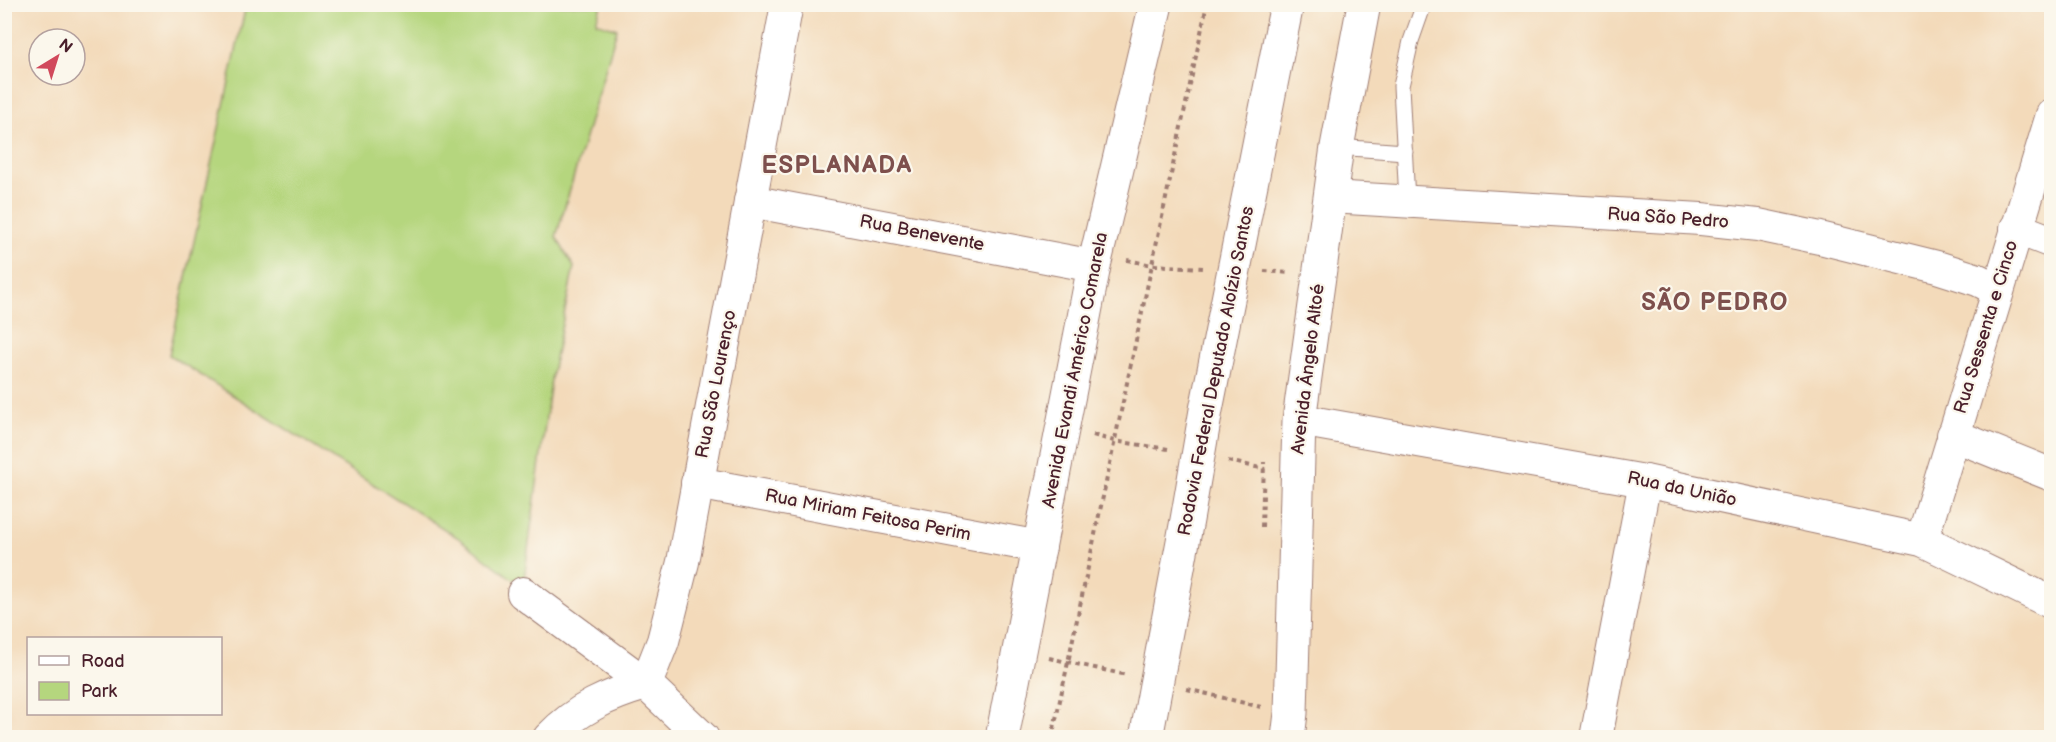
<svg xmlns="http://www.w3.org/2000/svg" width="2056" height="742" font-family="'Balsamiq Sans',sans-serif">
<rect width="100%" height="100%" fill="#fbf7ec"/>
<filter id="ink" filterUnits="userSpaceOnUse"><feTurbulence type="fractalNoise" baseFrequency=".0167" numOctaves="2"/><feDisplacementMap in="SourceGraphic" scale="12" xChannelSelector="R" yChannelSelector="G"/><feConvolveMatrix kernelMatrix="1 2 1 2 8 2 1 2 1" color-interpolation-filters="sRGB"/></filter>
<filter id="wash" filterUnits="userSpaceOnUse"><feTurbulence type="fractalNoise" baseFrequency=".008" numOctaves="4" result="noise"/><feDisplacementMap in="SourceGraphic" scale="24" xChannelSelector="R" yChannelSelector="G"/><feGaussianBlur stdDeviation="1.35" result="paint"/><feColorMatrix in="noise" values="0 0 0 0 0 0 0 0 0 0 0 0 0 0 0 0 0 1.4 0 .05"/><feComposite in="paint" operator="in"/></filter>
<g filter="url(#wash)">
<rect width="100%" height="100%" fill="#f3daba"/>
<path fill="#b5d67e" stroke="#807a54" stroke-width="1.5" d="M246,5H601L596,22L617,29L556,237L574,267L552,373L523,587L457,537L169,355Z"/>
</g>
<g filter="url(#ink)">
<g fill="none" stroke-linecap="round" stroke-linejoin="round">
<g stroke="#9e7c72" stroke-width="17">
<g id="service">
<path d="M1337,147L1405,152"/>
<path d="M1407,201L1401,86L1411,41L1424,4"/>
</g>
</g>
<g stroke="#9e7c72" stroke-width="34">
<g id="minor">
<path d="M1330,197L1701,219L1758,225L1820,238L1937,267L1978,280L1998,290"/>
<path d="M750,201L1094,266"/>
<path d="M2016,228L2052,242"/>
<path d="M1299,420L1645,481L1922,540L2052,603"/>
<path d="M1953,435L2052,475"/>
<path d="M697,483L1040,547"/>
<path d="M1922,540L2052,115"/>
<path d="M523,593L646,684L703,738"/>
<path d="M646,684L663,641L683,562L787,4"/>
<path d="M549,738C577,709 608,695 646,684"/>
<path d="M1596,738L1645,481"/>
</g>
</g>
<g stroke="#9e7c72" stroke-width="35">
<g id="tertiary">
<path d="M1002,738L1094,266L1156,4"/>
<path d="M1288,738L1291,713L1299,420L1337,147L1364,4"/>
</g>
</g>
<g stroke="#9e7c72" stroke-width="35">
<path id="trunk" d="M1146,738L1187,520L1206,410L1287,4"/>
</g>
<g stroke="#9e7c72" stroke-width="4" stroke-dasharray="4.5 4.5" stroke-linecap="butt">
<path d="M1127,260L1152,265L1203,268"/>
<path d="M1264,271L1290,273"/>
<path d="M1093,435L1114,441L1168,449"/>
<path d="M1228,461L1265,469"/>
<path d="M1262,527L1264,462"/>
<path d="M1049,658L1127,675"/>
<path d="M1187,689L1261,707"/>
<path d="M1052,738L1207,4"/>
</g>
<use href="#service" stroke="#fff" stroke-width="15"/>
<use href="#minor" stroke="#fff" stroke-width="32"/>
<use href="#tertiary" stroke="#fff" stroke-width="33"/>
<use href="#trunk" stroke="#fff" stroke-width="33"/>
</g>
</g>
<g text-anchor="middle" dominant-baseline="central" stroke-width="4.5" stroke-linejoin="round" paint-order="stroke">
<g font-size="18" fill="#4a1f2b" stroke="#fbf7ec">
<text transform="translate(1668 218) rotate(4)">Rua São Pedro</text>
<text transform="translate(922 233) rotate(11)">Rua Benevente</text>
<text transform="translate(1986 327) rotate(-73)">Rua Sessenta e Cinco</text>
<text transform="translate(1308 369) rotate(-83)">Avenida Ângelo Altoé</text>
<text transform="translate(1075 370) rotate(-79)">Avenida Evandi Américo Comarela</text>
<text transform="translate(1216 371) rotate(-79)">Rodovia Federal Deputado Aloízio Santos</text>
<text transform="translate(716 384) rotate(-79)">Rua São Lourenço</text>
<text transform="translate(1682 489) rotate(12)">Rua da União</text>
<text transform="translate(868 515) rotate(11)">Rua Miriam Feitosa Perim</text>
</g>
<g font-size="24" font-weight="bold" letter-spacing="1.5" fill="#7e504d" stroke="#fbf7ec">
<text x="837" y="165">ESPLANADA</text>
<text x="1715" y="302">SÃO PEDRO</text>
</g>
</g>
<rect width="2056" height="742" fill="none" stroke="#fbf7ec" stroke-width="24"/>
<rect x="27" y="637" width="195" height="78" fill="#fbf7ec" stroke="#b4a19f" stroke-width="1.5"/>
<rect x="39" y="656" width="30" height="9" fill="#ffffff" stroke="#b4a19f" stroke-width="1.5"/>
<text x="81" y="667" font-size="18" fill="#4a1f2b">Road</text>
<rect x="39" y="682" width="30" height="18" fill="#b5d67e" stroke="#b4a19f" stroke-width="1.5"/>
<text x="81" y="697" font-size="18" fill="#4a1f2b">Park</text>
<g transform="translate(57 57) rotate(38)"><circle r="28" fill="#fbf7ec" stroke="#b4a19f" stroke-width="1.5"/>
<path d="M0-4.5L10 22L0 15L-10 22Z" fill="#d1495b"/>
<text y="-9" font-size="16" font-weight="bold" text-anchor="middle" fill="#4a1f2b">N</text>
</g>
</svg>
